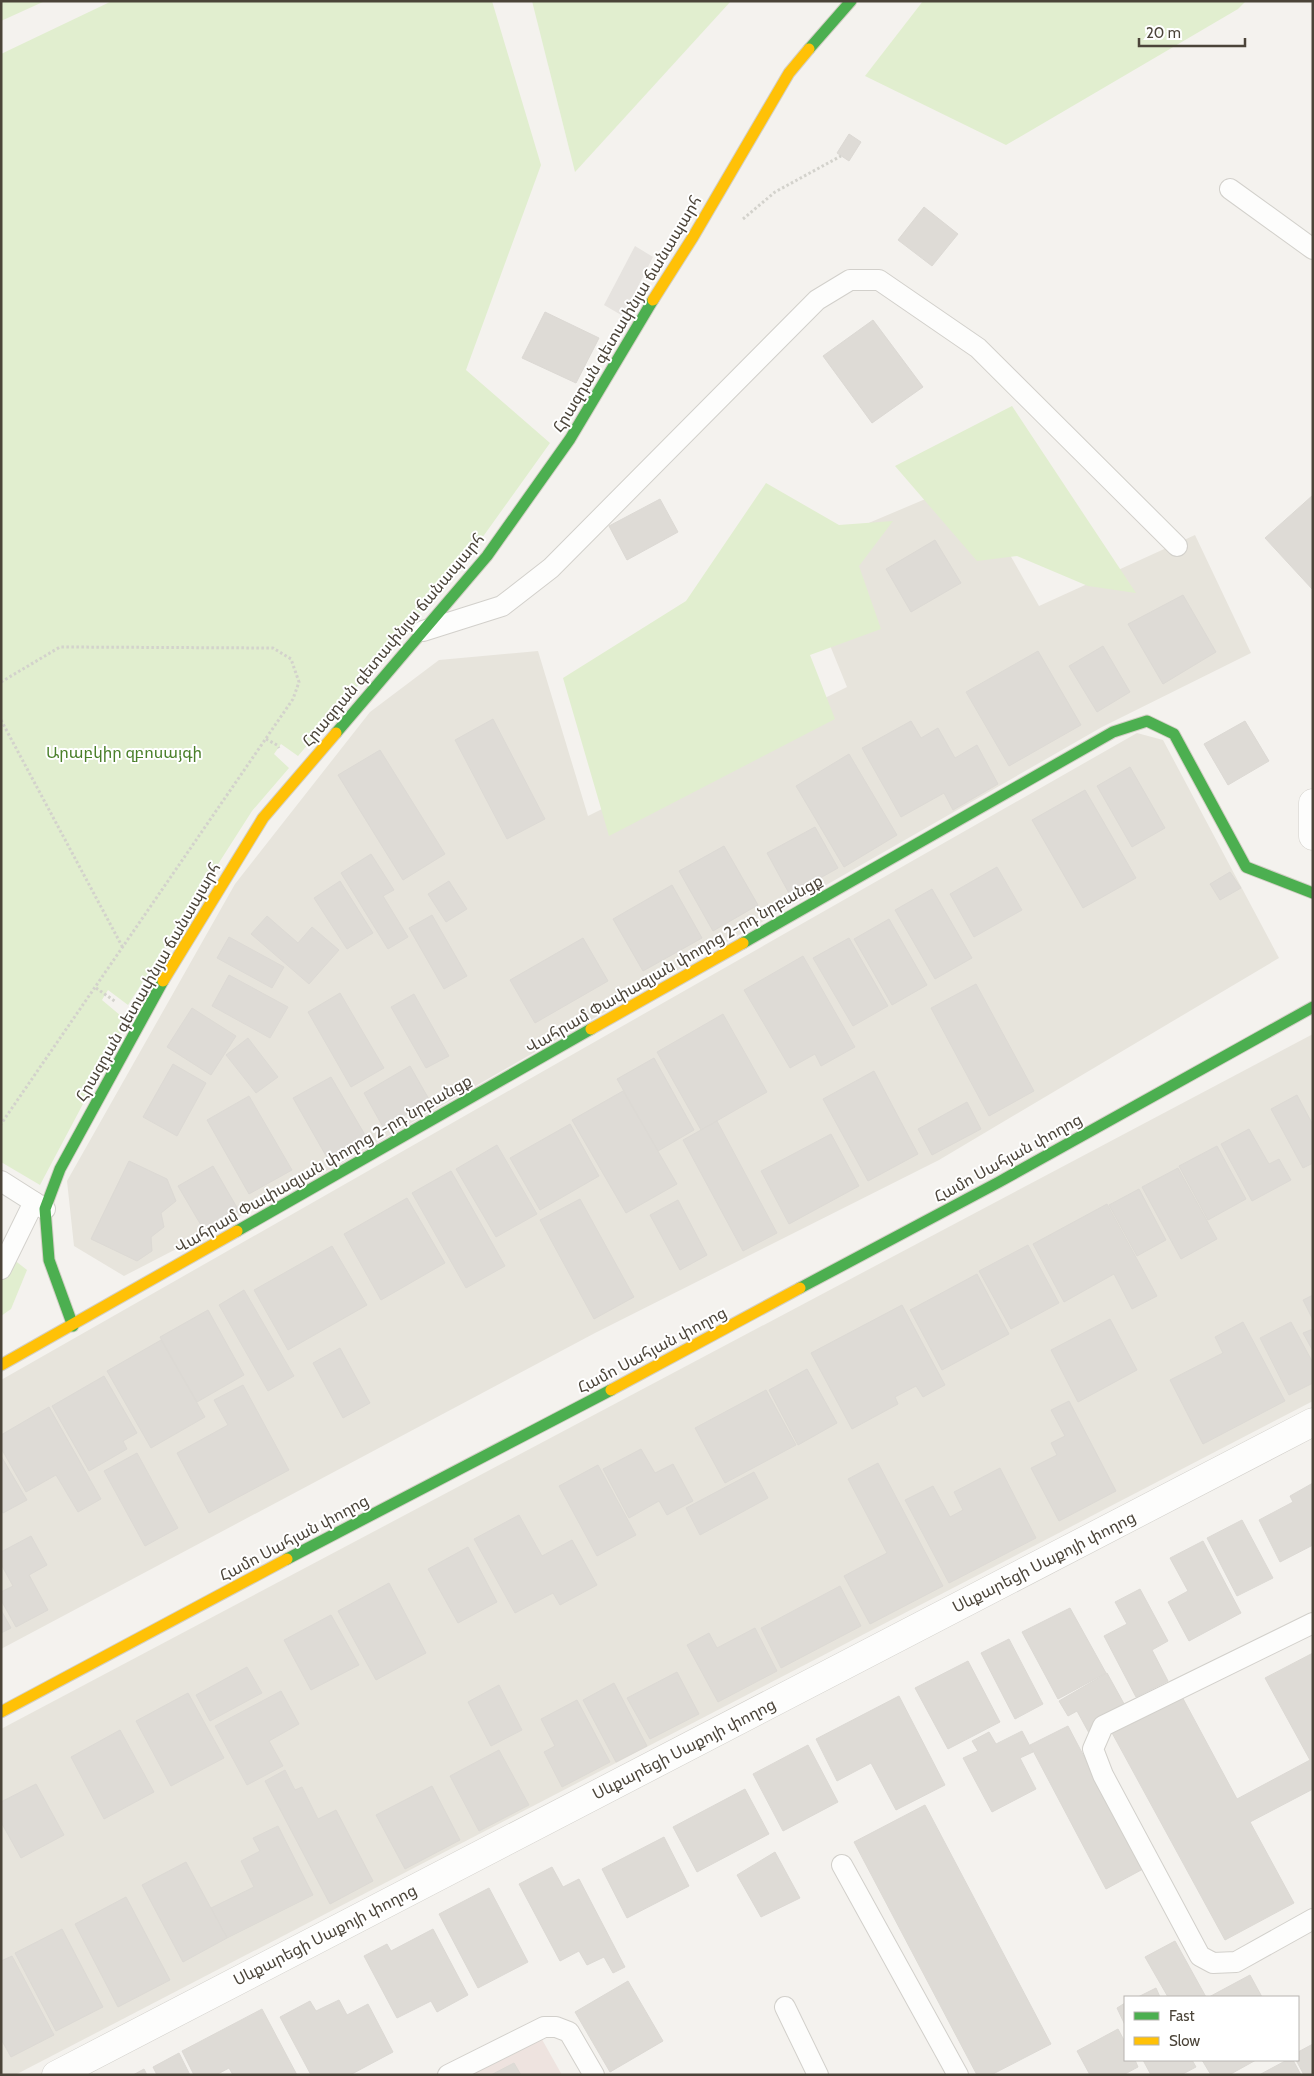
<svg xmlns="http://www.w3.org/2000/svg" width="1314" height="2076" font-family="Cabin,'Noto Sans Armenian',sans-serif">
<rect width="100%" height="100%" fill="#f4f2ee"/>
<g fill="#e7e4dc">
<path d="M968,481L1039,606L1195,535L1251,653L1102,727L329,1170L124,1276L74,1246L67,1181L235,884L370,712L439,660L538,651L588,816L847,687L793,555Z"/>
<path d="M1137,733L1163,740L1279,958L939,1160L595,1333L1,1649V1380Z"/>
<path d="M1313,1034V1401L15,2075H1V1729Z"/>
</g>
<path fill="#eee3df" d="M535,2027L562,2075H444Z"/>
<g fill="#e1eecf">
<path d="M1,1H45L1,21Z"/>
<path d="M112,1H492L541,165L466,370L550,443L472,552L298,756L281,744L274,754L289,768L252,811L128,1005L108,990L102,1000L127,1021L40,1185L1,1162V54Z"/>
<path d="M532,1H731L575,172Z"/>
<path d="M923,1H1246L1238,9L1006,145L865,76Z"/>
<path d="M1012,406L1136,593L1088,586L1017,556L977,561L895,466Z"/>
<path d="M766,483L839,525L893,521L859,566L881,629L810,655L835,719L609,836L563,678L686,601Z"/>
<path d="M13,1259L27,1270L11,1309L1,1316V1282Z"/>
</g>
<path fill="#e6e3df" d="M635,246L653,257L623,316L604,305Z"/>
<g fill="#dedbd6" stroke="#dcd9d4">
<path d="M849,134L861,142L849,161L837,153Z"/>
<path d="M924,207L958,234L932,266L898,240Z"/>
<path d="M545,312L599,338L576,383L522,358Z"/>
<path d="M873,320L923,387L872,423L823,356Z"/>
<path d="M1313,495V590L1265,538Z"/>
<path d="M660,499L678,532L627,560L609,526Z"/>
<path d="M935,540L961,583L911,612L886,569Z"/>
<path d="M1183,595L1216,652L1163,684L1128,624Z"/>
<path d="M1103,646L1130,692L1097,712L1069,666Z"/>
<path d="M1038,651L1081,725L1009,766L966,692Z"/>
<path d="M493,719L545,819L507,839L455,740Z"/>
<path d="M911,721L921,738L938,728L955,758L977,745L998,784L953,810L944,793L901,817L862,748Z"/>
<path d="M1245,721L1269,761L1228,785L1204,744Z"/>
<path d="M380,750L445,854L403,880L338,775Z"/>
<path d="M849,754L897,835L844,867L796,786Z"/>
<path d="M1130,767L1165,828L1132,847L1097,786Z"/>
<path d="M1085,790L1136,878L1083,908L1032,820Z"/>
<path d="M815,827L838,868L790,895L767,853Z"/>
<path d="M724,846L758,905L713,931L679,871Z"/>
<path d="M371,854L394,890L383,896L408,937L388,949L341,873Z"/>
<path d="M997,867L1022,910L974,937L950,894Z"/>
<path d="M1230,872L1241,888L1220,900L1210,884Z"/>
<path d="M340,881L373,933L347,949L314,898Z"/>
<path d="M449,881L467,909L446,922L428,894Z"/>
<path d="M672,885L702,938L643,971L613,919Z"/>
<path d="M932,889L972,958L935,979L895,910Z"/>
<path d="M432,915L467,976L444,989L409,928Z"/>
<path d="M267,916L298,943L312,927L339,950L309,984L251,934Z"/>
<path d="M889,919L927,985L892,1005L854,939Z"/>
<path d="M229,937L284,967L272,988L217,958Z"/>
<path d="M583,938L608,981L535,1023L510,980Z"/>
<path d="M849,938L888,1006L853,1026L813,958Z"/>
<path d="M803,956L855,1047L821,1066L815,1054L790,1068L744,990Z"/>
<path d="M229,975L288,1007L270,1038L212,1006Z"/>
<path d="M976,984L1034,1091L989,1116L931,1008Z"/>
<path d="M340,993L384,1068L351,1087L308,1012Z"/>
<path d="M414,994L449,1056L426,1068L391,1007Z"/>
<path d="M192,1008L236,1036L211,1075L167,1047Z"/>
<path d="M723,1014L767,1092L701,1130L657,1052Z"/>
<path d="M248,1038L278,1077L256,1093L226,1055Z"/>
<path d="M654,1058L694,1130L658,1151L617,1079Z"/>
<path d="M173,1064L206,1083L177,1136L143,1117Z"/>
<path d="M410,1066L430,1101L383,1127L364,1093Z"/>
<path d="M874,1071L918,1154L868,1181L823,1099Z"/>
<path d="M331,1077L368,1140L329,1161L293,1098Z"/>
<path d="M623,1091L677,1184L626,1213L572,1120Z"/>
<path d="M1297,1095L1313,1125V1163L1303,1168L1271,1109Z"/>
<path d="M249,1096L292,1170L249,1194L207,1120Z"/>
<path d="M967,1102L981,1129L932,1155L918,1129Z"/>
<path d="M717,1121L777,1233L743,1251L683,1140Z"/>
<path d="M570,1124L599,1176L540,1210L510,1158Z"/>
<path d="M1249,1129L1269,1164L1279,1159L1291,1180L1252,1201L1221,1144Z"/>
<path d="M831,1134L859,1186L789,1224L761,1171Z"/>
<path d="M497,1145L537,1214L496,1237L456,1169Z"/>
<path d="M1217,1146L1246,1199L1208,1220L1179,1166Z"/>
<path d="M129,1161L167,1179L176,1201L161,1213L164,1227L151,1237L152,1251L137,1261L91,1239Z"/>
<path d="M213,1166L239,1211L205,1232L178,1186Z"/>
<path d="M1178,1168L1217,1239L1181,1259L1142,1187Z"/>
<path d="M451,1171L505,1266L466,1288L412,1193Z"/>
<path d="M1139,1189L1166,1240L1137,1256L1109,1205Z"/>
<path d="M407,1198L445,1263L381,1300L344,1234Z"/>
<path d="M580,1199L634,1297L594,1319L540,1220Z"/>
<path d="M678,1200L707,1255L680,1270L650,1215Z"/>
<path d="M1107,1204L1157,1296L1132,1309L1114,1274L1064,1302L1033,1244Z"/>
<path d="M1028,1245L1059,1303L1011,1329L979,1271Z"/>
<path d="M332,1246L367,1305L288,1350L254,1290Z"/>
<path d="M977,1274L1009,1334L942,1370L910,1310Z"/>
<path d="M244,1290L294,1376L268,1391L219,1305Z"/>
<path d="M1313,1295V1320L1303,1300Z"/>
<path d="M902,1305L945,1385L923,1397L916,1386L895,1397L898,1404L852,1429L811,1353Z"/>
<path d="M208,1310L244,1375L197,1402L160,1337Z"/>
<path d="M1110,1319L1137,1370L1078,1402L1051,1350Z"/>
<path d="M1243,1322L1285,1401L1203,1444L1170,1380L1223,1353L1215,1337Z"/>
<path d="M1291,1322L1313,1363V1383L1289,1395L1260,1338Z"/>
<path d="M1313,1329V1351L1303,1333Z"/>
<path d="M161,1340L205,1417L151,1448L107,1371Z"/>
<path d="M340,1348L370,1403L343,1418L313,1363Z"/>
<path d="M807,1369L837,1423L798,1445L769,1390Z"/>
<path d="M104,1376L137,1433L123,1441L127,1449L89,1471L52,1406Z"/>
<path d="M243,1385L289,1470L209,1513L177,1453L228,1425L214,1400Z"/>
<path d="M766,1390L796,1445L725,1483L695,1428Z"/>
<path d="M1069,1401L1116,1491L1059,1521L1031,1468L1057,1455L1051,1443L1065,1436L1051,1410Z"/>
<path d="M49,1407L101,1499L78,1512L56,1475L26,1492L1,1448V1435Z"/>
<path d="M641,1449L655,1473L673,1464L693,1501L667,1515L659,1501L629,1518L603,1469Z"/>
<path d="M137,1453L178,1528L145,1546L104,1471Z"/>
<path d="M1,1456L27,1500L3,1513L1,1510Z"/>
<path d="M878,1463L943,1586L870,1624L844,1576L887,1553L848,1479Z"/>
<path d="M598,1465L636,1535L597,1556L559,1486Z"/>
<path d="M1000,1468L1036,1538L949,1583L905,1500L933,1486L950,1517L963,1510L954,1492Z"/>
<path d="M754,1472L768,1498L700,1535L686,1508Z"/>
<path d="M1313,1483V1545L1280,1562L1259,1520L1293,1502L1290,1496Z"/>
<path d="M519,1515L542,1556L572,1540L597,1585L560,1605L553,1593L515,1613L474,1539Z"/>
<path d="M1242,1520L1273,1578L1237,1596L1207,1538Z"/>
<path d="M31,1536L47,1565L29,1575L48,1610L16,1627L1,1600V1592L13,1586L1,1564V1552Z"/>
<path d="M1203,1541L1241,1613L1189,1641L1168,1602L1188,1591L1170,1558Z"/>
<path d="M468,1547L497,1602L458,1623L428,1569Z"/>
<path d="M389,1583L426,1653L376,1680L338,1611Z"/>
<path d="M840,1586L861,1626L781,1668L761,1628Z"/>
<path d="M1140,1589L1168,1641L1152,1650L1168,1681L1136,1697L1104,1636L1127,1624L1115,1602Z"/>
<path d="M1070,1608L1106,1673L1058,1699L1022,1632Z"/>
<path d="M1,1610L11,1628L1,1633Z"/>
<path d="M331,1615L359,1665L311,1690L284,1640Z"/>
<path d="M755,1628L777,1671L718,1702L687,1645L709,1633L717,1648Z"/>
<path d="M1009,1639L1043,1704L1015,1719L981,1653Z"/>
<path d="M1313,1653V1789L1250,1822L1294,1903L1225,1940L1111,1731L1180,1693L1237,1799L1310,1760L1265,1678Z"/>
<path d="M968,1661L1000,1722L948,1749L915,1688Z"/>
<path d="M247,1667L262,1693L210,1721L196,1695Z"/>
<path d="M677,1672L699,1714L650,1739L627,1698Z"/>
<path d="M1107,1673L1128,1711L1089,1733L1077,1711L1068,1716L1059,1701Z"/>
<path d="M614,1683L647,1746L616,1762L583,1700Z"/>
<path d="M499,1685L522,1730L491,1746L468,1702Z"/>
<path d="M281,1691L299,1724L269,1741L283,1766L247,1785L215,1726Z"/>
<path d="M188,1693L224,1758L171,1786L136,1721Z"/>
<path d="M899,1696L945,1785L896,1810L871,1763L837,1781L816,1739Z"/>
<path d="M577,1700L610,1762L562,1787L544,1752L555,1746L541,1719Z"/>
<path d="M1068,1726L1143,1869L1106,1889L1030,1745Z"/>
<path d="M120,1730L154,1792L104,1819L71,1757Z"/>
<path d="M1022,1731L1033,1752L1020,1758L1036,1789L992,1812L963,1758L978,1751L972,1741L989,1732L996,1744Z"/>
<path d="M808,1745L838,1802L783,1831L753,1774Z"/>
<path d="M499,1750L529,1805L479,1831L450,1776Z"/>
<path d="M285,1770L295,1790L302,1787L318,1819L336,1810L373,1881L330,1904L265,1781Z"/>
<path d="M36,1784L64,1835L21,1858L1,1822V1802Z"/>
<path d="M432,1786L460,1840L405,1869L376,1815Z"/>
<path d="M745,1789L769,1834L697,1872L673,1827Z"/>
<path d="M925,1805L1051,2044L991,2075H977L854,1842Z"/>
<path d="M278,1826L313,1895L227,1938L211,1908L254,1887L241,1861L260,1851L253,1838Z"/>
<path d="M664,1837L689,1886L627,1918L602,1869Z"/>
<path d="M775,1852L800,1898L761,1917L737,1875Z"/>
<path d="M186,1862L227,1938L183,1962L142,1885Z"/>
<path d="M552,1867L563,1887L579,1879L625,1967L613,1973L604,1957L587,1965L579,1951L560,1961L519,1884Z"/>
<path d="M489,1888L528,1962L478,1988L439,1914Z"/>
<path d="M126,1897L170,1980L118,2007L75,1924Z"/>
<path d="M62,1929L103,2007L56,2031L15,1953Z"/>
<path d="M433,1929L468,1995L437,2012L431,2001L397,2018L364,1956L387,1944L391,1951Z"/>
<path d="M1175,1941L1206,1997H1168L1145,1957Z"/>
<path d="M12,1956L54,2035L11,2057L1,2039V1961Z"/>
<path d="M1250,1975L1262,1997H1209Z"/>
<path d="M628,1981L663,2041L610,2072L575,2012Z"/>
<path d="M1156,1988L1160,1997H1138Z"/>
<path d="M339,2000L347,2015L368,2004L393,2052L350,2075H311L280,2017L310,2001L316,2011Z"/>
<path d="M1125,2003V2025L1117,2008Z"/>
<path d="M262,2009L297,2075H233L229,2068L216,2075H194L182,2051Z"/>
<path d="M1118,2029L1125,2042V2060H1135L1138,2067L1123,2075H1090L1077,2051Z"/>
<path d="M1313,2044V2075H1304L1296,2060H1298V2052Z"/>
<path d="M179,2053L190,2075H157L153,2067Z"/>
<path d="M1143,2060H1192L1196,2067L1181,2075H1151Z"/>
<path d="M1202,2060H1256L1229,2075H1211Z"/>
<path d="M1287,2060H1293L1301,2075H1259Z"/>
<path d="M514,2063L521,2075H491Z"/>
<path d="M144,2069L147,2075H133Z"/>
</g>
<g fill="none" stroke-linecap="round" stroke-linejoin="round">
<g stroke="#d2d0cb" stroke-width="22">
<g id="lane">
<path d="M1230,189L1313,249"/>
<path d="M423,631L502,606L551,568L817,300L850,280H879L978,348L1177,546"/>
<path d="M1,1181L45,1209"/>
<path d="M1,1269L34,1202"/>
<path d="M1313,1623L1103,1726L1093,1749L1103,1775L1200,1956L1213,1963L1236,1962L1313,1919"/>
<path d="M842,1865L958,2075"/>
<path d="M785,2007L818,2075"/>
<path d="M448,2075L544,2027H556L569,2032L594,2075"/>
</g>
</g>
<g stroke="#d2d0cb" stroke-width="29">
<g id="street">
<path d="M1313,803V836"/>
<path d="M56,2075L1313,1422"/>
</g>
</g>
<g stroke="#d3cfc5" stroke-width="13">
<g id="fast">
<path d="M809,49L851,1"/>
<path d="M336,733L487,556L570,439L653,300"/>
<path d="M743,943L1113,732L1147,721L1174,734L1246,867L1313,893"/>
<path d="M237,1231L591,1029"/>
<path d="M800,1288L999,1182L1313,1007"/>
<path d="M73,1326L49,1260L45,1209L60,1169L163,981"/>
<path d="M287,1559L611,1390"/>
</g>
</g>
<g stroke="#d3cfc5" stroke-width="13">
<g id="slow">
<path d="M653,300L693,237L789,73L809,49"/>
<path d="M163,981L263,818L336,733"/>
<path d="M591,1029L743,943"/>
<path d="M1,1365L237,1231"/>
<path d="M611,1390L800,1288"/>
<path d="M1,1712L287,1559"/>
</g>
</g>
<g stroke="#d3d2cc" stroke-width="3" stroke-dasharray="2.5 2.5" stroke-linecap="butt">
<path d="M743,219L775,192L841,156"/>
<path d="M1,682L60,647L273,648L291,659L299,682L293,699L1,1124"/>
<path d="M1,720L123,948"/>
<path d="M266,739L277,745L279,748"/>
<path d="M96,988L116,1002"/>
</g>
<use href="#lane" stroke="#fdfdfc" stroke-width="20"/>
<use href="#street" stroke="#fdfdfc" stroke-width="28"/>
<use href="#fast" stroke="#4caf50" stroke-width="11"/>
<use href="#slow" stroke="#ffc107" stroke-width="11"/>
</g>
<g text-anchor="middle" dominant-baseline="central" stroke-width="4" stroke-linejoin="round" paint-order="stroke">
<g font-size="16" fill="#4b4439" stroke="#fff">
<text transform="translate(627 314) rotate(-59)">Հրազդան գետափնյա ճանապարհ</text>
<text transform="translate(393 640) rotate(-50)">Հրազդան գետափնյա ճանապարհ</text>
<text transform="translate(674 964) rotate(-30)">Վահրամ Փափազյան փողոց 2-րդ նրբանցք</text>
<text transform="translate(148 982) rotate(-60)">Հրազդան գետափնյա ճանապարհ</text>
<text transform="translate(1008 1158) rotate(-29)">Համո Սահյան փողոց</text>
<text transform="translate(323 1164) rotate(-30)">Վահրամ Փափազյան փողոց 2-րդ նրբանցք</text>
<text transform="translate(652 1350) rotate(-28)">Համո Սահյան փողոց</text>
<text transform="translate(294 1538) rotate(-28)">Համո Սահյան փողոց</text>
<text transform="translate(1044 1562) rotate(-27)">Սևքարեցի Սաքոյի փողոց</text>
<text transform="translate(684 1749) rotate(-27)">Սևքարեցի Սաքոյի փողոց</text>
<text transform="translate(325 1935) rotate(-27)">Սևքարեցի Սաքոյի փողոց</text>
</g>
<g font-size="16" fill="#4a7f2a" stroke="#fff">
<text x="124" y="752">Արաբկիր զբոսայգի</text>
</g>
</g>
<rect width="1314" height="2076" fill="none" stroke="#4b4439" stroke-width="5"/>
<rect x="1124" y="1996" width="175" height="65" fill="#ffffff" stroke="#b7b4b0"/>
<rect x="1134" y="2012" width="25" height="8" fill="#4caf50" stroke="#b7b4b0"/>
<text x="1169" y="2021" font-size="15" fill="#4b4439">Fast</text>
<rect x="1134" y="2037" width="25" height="8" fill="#ffc107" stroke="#b7b4b0"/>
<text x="1169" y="2046" font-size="15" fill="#4b4439">Slow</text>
<path d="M1139 38v8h106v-8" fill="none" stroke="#4b4439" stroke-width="2.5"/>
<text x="1146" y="38" font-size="15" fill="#4b4439" stroke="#ffffff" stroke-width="4" paint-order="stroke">20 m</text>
</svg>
